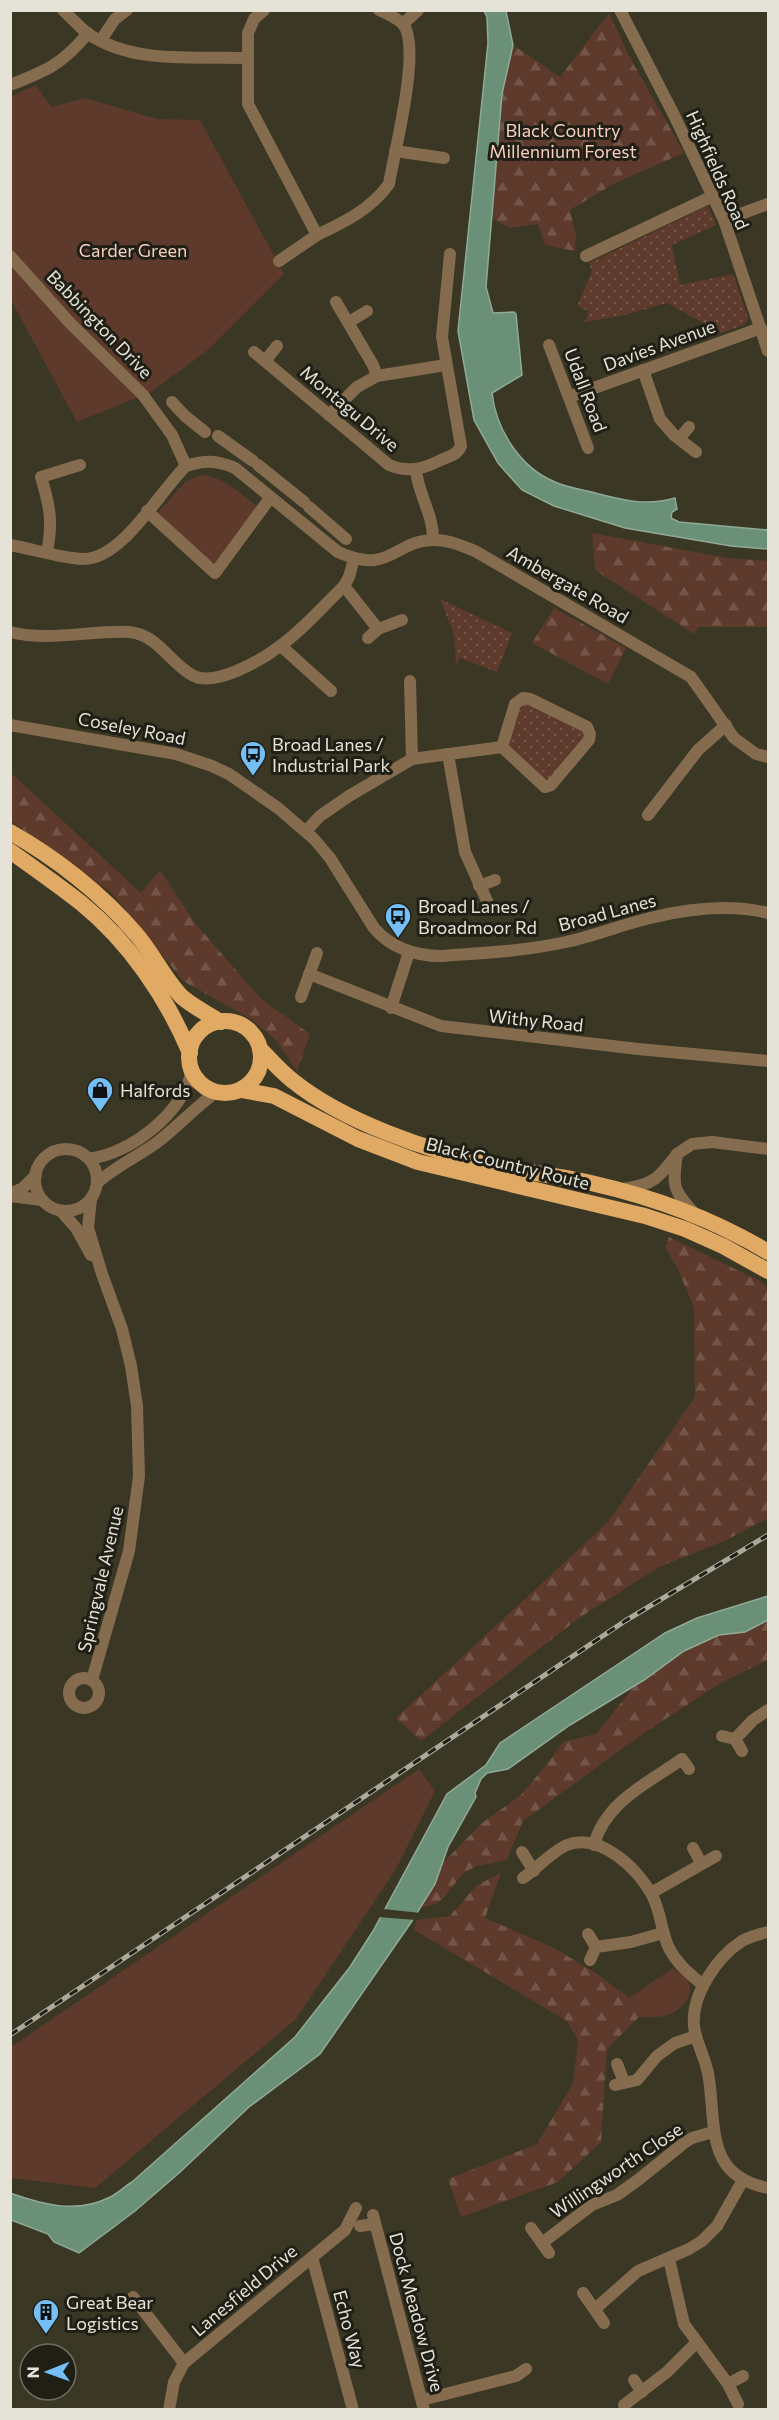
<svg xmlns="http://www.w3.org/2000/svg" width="779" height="2420" font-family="Commissioner,sans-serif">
<defs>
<pattern id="grass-dots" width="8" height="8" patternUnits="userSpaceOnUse" patternTransform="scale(1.5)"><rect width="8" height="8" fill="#5d3a2b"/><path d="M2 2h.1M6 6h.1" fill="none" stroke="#745649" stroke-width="1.8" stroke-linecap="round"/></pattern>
<pattern id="forest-firs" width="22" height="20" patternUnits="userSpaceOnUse" patternTransform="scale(1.5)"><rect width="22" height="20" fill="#5d3a2b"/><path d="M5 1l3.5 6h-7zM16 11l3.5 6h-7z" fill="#745649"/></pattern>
</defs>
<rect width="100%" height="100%" fill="#3b3725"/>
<g fill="url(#grass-dots)">
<path d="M708,206L716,225L672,245L680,285L733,274L748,318L745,324L722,333L667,303L625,315L585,322L589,311L577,306L592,271L589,263Z"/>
<path d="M440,599L512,633L497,672L460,658L456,665L454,634Z"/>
<path d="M524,702L585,732L584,738L546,783L509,749L508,743L518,706Z"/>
</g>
<g fill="url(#forest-firs)">
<path d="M609,13L629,56L684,153L615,183L570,210L576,235L575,251L545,245L538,224L509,228L492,218L502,94L513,45L560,77Z"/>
<path d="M592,533L727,558L768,561V627H698L694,634L595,570Z"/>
<path d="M554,608L626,648L608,684L532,643Z"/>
<path d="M10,772L141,893L160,870L195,923L261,999L310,1034L297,1071L276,1040L251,1019L183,981L112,893L11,821Z"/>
<path d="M669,1237L760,1281L768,1288V1518L724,1541L659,1567L579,1618L421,1741L396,1718L608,1522L695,1397L694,1308L677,1267L665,1248Z"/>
<path d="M768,1620V1660L719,1684L644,1733L523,1821L507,1860C495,1863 479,1864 469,1870C450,1881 448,1907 421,1907L435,1884L441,1865L482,1823L521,1795L548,1763L563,1742L596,1734L636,1684L684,1651L719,1635L745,1632Z"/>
<path d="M501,1873L485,1918L554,1948L596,1973L629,1998L639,2017L607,2049L601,2142L558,2182L461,2217L448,2179L537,2144L573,2083L578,2040L567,2021L414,1930L417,1920L450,1916L476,1886Z"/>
</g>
<g fill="#5d3a2b">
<path d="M36,85L51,107L85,98L157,119L200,120L284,274L208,350L151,392L77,422L11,300L10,97Z"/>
<path d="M200,475C224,476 240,494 258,507L214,564L156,515L185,482Z"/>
<path d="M419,1769L435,1791L396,1869L296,2019L95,2188L11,2178V2047Z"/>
<path d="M673,1968C676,1971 681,1974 685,1977C698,1991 683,2010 668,2015C660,2018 648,2017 639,2017L629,1998Z"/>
</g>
<g fill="#6a9178" stroke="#8faa95" stroke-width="1.5">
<path d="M484,11H506L513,45L502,94L486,287L493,313L514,312L516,314L522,375L492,393C496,429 520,468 555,482C568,488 585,490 599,494C626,501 648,506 675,498L677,509L672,512L671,518L679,522L768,530V549L731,546L625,528L554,506L522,490L498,463L474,420L458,331L488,43L487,17Z"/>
<path d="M768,1596V1620L745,1632L719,1635L684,1651L644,1680L570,1725L508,1769L487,1773L481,1779L475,1793L476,1797L448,1847L435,1884L410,1924L320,2054L249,2107L179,2173L135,2211L79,2253L54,2242L48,2234L11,2220L10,2193C41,2204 76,2214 108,2198C117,2194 124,2187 132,2182L295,2037L350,1967L373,1931L447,1794L486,1765L500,1743L665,1633L697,1618Z"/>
</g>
<path fill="#3b3725" d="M383,1909L421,1913L416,1920L378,1917Z"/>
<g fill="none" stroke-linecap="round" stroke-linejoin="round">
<g stroke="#856c4f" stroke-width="12">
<path d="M63,10C71,18 79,26 87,33C133,65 195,56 247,58"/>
<path d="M264,10L254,19L248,33V104L317,235C345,222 371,209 389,184C394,153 422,47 403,24C398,19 386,13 379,10"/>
<path d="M403,24L418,10"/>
<path d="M101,40L115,19L127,10"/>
<path d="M10,85C46,71 63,64 88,33"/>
<path d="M395,151L444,158"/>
<path d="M724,220L768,204"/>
<path d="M586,256L713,196"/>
<path d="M279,261L317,235"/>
<path d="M349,322L367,311"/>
<path d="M549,345L588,448"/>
<path d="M254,352L389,465C409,473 423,469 441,460C450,456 457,455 461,446L442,337L450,254"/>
<path d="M265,361L277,346"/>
<path d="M643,370L660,419L674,435L696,452"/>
<path d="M377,376L446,365"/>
<path d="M569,397L761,328"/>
<path d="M172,402L185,416L205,432"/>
<path d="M329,415L357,387L377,376L373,365L336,302"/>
<path d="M218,436L253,461"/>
<path d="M679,439L689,427"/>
<path d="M258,465L304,502"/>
<path d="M416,470C418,494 434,516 433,540"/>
<path d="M309,507L346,539"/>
<path d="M147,511L215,573L270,498"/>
<path d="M47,552C53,522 50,507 41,477L80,465"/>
<path d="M344,586L378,629"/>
<path d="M10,632C50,642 90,630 129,632C157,634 170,663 192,675C214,688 262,660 280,646C303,630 323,606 344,586L349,577L354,559"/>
<path d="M368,638L378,629L402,620"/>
<path d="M281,646L331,691"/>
<path d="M410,681L412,759"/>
<path d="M448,754L465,852L487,901"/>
<path d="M648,815L698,750L726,725"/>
<path d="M306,831L320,816L349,796L412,759L502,747L545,787L551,785L589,740L590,734L587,727L530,699L523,698L515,704L502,747"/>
<path d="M479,886L495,880"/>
<path d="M309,974L441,1026L638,1049L768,1061"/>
<path d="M301,997L317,953"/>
<path d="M391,1008L409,952"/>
<circle cx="66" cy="1180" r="31"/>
<path d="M677,1154L692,1144L712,1142L768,1149"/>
<path d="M89,1159C132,1152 181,1115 192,1071"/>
<path d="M97,1183C116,1166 139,1156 159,1141C179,1125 196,1107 216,1092"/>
<path d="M623,1189C653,1185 659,1178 677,1154C672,1187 673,1190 695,1214"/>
<path d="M10,1194L23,1188L36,1175"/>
<path d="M10,1196L42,1200"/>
<path d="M91,1199L88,1228L102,1274L122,1329L131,1366L137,1406L139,1476L129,1551L92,1680"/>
<path d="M61,1211L76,1228L91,1255"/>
<circle cx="84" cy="1693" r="15"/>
<path d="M722,1736L735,1739"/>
<path d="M742,1751L735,1739L753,1720L768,1710"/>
<path d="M594,1845C605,1802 648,1783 682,1759L689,1769"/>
<path d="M693,1848L701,1863"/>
<path d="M522,1852L534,1871"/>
<path d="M523,1878C536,1869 554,1850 567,1845C600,1832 638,1869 652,1895C661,1912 661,1931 669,1948C677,1964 690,1974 703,1985"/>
<path d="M651,1893L716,1856"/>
<path d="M768,1932C760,1934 750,1936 742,1941C717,1957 691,1995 694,2026C696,2044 707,2060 709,2079C716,2128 706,2176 768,2188"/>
<path d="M588,1934L596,1947"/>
<path d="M590,1960L596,1947L631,1942L663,1933"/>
<path d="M617,2064L624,2082"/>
<path d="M615,2085L637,2080L657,2056L675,2043L696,2036"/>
<path d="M373,2215L424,2410"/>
<path d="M360,2226L374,2224"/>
<path d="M531,2228L549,2253"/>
<path d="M542,2243L592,2205L617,2195L638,2180L684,2143L692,2138L713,2132"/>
<path d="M312,2257L353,2410"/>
<path d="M669,2259L684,2324L728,2384L738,2404"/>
<path d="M583,2293L604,2323"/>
<path d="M133,2297L184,2363"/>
<path d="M595,2309L638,2271L689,2249L702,2241L717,2226L743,2180"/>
<path d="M634,2380L642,2392"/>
<path d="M728,2384L743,2376"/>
<path d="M422,2400L516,2376L526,2369"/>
<path d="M624,2405L667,2372L697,2342"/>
<path d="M169,2410L174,2382L184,2363L345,2230L356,2208"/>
</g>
<g stroke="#856c4f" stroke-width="12">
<path d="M620,10L674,115L724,220L768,351"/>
<path d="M10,256L70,323L143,395L172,435L186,466"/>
<path d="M10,545C34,549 59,558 83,559C122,560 159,492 186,466C204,460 216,460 235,468L338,552C392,576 392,540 435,540C449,540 462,546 475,551L691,677L734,738L756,754L768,757"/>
<path d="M10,725L176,754L212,766L229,774L278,808L314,839L330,858L374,928C392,949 415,956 442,956C483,953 525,951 566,942C594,936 621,925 650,918C687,909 731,904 768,913"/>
</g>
<g stroke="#e0a964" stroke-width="16">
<path d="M10,832C56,858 102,894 136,934C152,952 165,980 182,997C194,1007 207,1014 221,1022"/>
<path d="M10,851C34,868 58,885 81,903C129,942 166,996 190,1053"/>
<circle cx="225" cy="1057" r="36"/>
<path d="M260,1049C271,1060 281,1072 293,1081C344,1122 429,1151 493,1165C525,1172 559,1176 591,1183C653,1197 715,1220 768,1252"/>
<path d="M241,1090L274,1096L358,1139L418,1162L645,1216L685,1229L723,1246L768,1271"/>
</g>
<g stroke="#aca99c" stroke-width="5">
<path id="rail" d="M10,2035L625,1621L768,1535"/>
</g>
<use href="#rail" stroke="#201f16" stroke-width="3" stroke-dasharray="9" stroke-linecap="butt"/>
</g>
<defs>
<g id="bus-pin" transform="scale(1.35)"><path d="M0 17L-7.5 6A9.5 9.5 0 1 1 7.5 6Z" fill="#74c0f6" stroke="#201f16"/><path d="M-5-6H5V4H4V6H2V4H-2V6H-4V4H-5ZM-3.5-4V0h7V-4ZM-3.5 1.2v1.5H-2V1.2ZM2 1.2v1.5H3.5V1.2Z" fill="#111"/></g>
<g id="shop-pin" transform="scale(1.35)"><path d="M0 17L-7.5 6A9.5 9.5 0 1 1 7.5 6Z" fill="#74c0f6" stroke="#201f16"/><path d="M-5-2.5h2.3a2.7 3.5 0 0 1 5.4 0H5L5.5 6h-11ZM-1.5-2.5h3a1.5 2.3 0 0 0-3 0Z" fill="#111"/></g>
<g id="building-pin" transform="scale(1.35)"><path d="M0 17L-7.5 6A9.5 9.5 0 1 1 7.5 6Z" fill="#74c0f6" stroke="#201f16"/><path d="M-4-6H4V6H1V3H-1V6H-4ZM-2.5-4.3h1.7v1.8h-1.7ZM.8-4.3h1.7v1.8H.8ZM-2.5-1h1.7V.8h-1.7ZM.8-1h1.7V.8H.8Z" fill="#111"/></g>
</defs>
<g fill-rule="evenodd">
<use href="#bus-pin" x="253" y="754"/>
<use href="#bus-pin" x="398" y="916"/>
<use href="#shop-pin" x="100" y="1090"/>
<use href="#building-pin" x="46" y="2312"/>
</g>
<g text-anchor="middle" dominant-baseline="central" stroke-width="6" stroke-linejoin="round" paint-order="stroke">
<g font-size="18" fill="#f8cfbe" stroke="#201f16">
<text x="563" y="130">Black Country<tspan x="563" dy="21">Millennium Forest</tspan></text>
<text x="133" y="250">Carder Green</text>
</g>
<g font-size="18" fill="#e5e3d8" stroke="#201f16">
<text transform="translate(718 170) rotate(66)">Highfields Road</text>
<text transform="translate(100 324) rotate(46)">Babbington Drive</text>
<text transform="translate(659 345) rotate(-20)">Davies Avenue</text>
<text transform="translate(586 390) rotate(69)">Udall Road</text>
<text transform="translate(350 408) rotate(40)">Montagu Drive</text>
<text transform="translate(568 584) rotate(30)">Ambergate Road</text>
<text transform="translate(132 728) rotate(11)">Coseley Road</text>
<text transform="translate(607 912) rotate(-15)">Broad Lanes</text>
<text transform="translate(536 1020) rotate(6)">Withy Road</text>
<text transform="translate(508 1163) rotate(14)">Black Country Route</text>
<text transform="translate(100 1579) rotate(-77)">Springvale Avenue</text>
<text transform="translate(616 2170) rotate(-34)">Willingworth Close</text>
<text transform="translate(244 2290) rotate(-40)">Lanesfield Drive</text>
<text transform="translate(417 2312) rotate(75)">Dock Meadow Drive</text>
<text transform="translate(350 2329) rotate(75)">Echo Way</text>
</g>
<g font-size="18" fill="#e5e3d8" stroke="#201f16" text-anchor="start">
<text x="272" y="744">Broad Lanes /<tspan x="272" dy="21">Industrial Park</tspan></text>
<text x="418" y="906">Broad Lanes /<tspan x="418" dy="21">Broadmoor Rd</tspan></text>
<text x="120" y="1090">Halfords</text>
<text x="66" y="2302">Great Bear<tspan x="66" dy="21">Logistics</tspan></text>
</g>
</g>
<rect width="779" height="2420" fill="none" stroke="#e5e3d8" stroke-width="24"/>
<g transform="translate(48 2372) rotate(269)"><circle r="28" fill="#201f16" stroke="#6f6d64" stroke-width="1.5"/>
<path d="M0-4.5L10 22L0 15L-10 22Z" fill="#74c0f6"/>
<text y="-9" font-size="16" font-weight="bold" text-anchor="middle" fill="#e5e3d8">N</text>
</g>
</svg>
